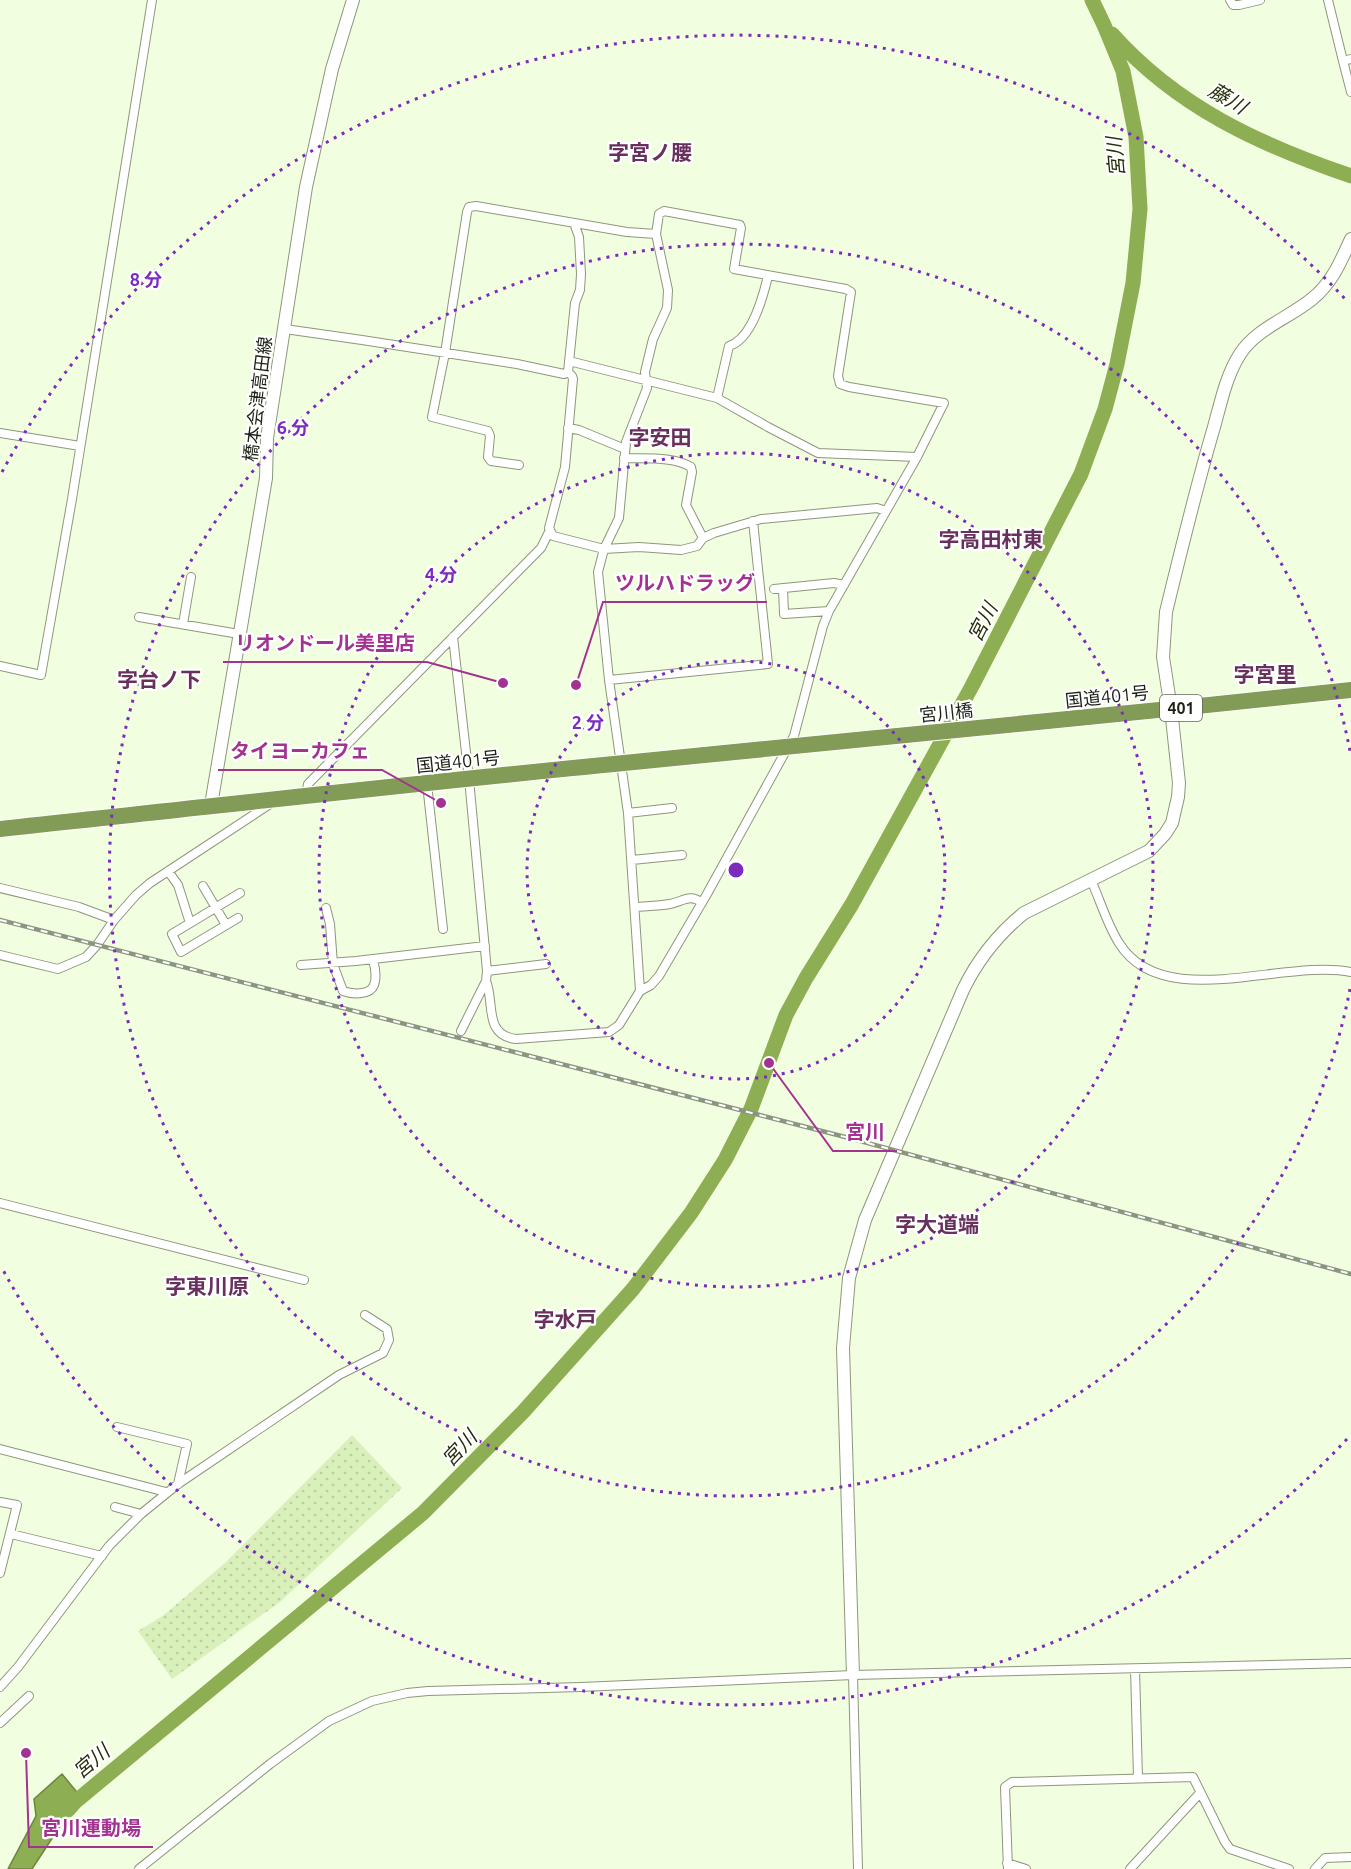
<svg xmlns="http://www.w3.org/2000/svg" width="1351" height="1869" viewBox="0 0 1351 1869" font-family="Ubuntu,'Noto Sans JP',sans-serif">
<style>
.grass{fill:url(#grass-dots)}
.water{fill:#8eae54;stroke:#6c8441;stroke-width:1.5}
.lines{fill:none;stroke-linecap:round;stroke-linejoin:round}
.river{stroke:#8eae54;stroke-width:15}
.street-casing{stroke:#8c977c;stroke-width:10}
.secondary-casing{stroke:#8c977c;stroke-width:14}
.highway-casing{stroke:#fff;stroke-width:18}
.street{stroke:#fff;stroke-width:8}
.secondary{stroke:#fff;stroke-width:12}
.highway{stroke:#829b56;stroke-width:16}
.rail-casing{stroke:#8c9580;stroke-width:4.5}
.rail{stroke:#fff;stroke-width:2;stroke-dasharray:7;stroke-linecap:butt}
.ring{fill:none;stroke:#7b2cbf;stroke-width:3;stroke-dasharray:3 6}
.labels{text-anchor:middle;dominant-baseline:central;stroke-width:4.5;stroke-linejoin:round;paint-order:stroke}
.shield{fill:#fff;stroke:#61645c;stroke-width:1.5}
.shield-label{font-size:16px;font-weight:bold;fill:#1d2116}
.street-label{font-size:18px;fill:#1d2116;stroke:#fff}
.water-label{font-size:20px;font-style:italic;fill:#24300a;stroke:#fff}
.quarter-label{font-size:21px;font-weight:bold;fill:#68305d;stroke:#fff}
.centre{fill:#7b2cbf;stroke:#fff;stroke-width:3}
.ring-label{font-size:18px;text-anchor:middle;font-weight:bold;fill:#7b2cbf;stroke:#fff;stroke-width:4.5;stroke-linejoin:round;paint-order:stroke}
.leader{fill:none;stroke:#a33390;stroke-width:2}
.callout-dot{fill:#a33390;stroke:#fff;stroke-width:2}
.callout-label{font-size:20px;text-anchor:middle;font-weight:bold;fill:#a33390;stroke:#fff;stroke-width:4.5;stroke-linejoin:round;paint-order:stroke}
</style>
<defs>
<pattern id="grass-dots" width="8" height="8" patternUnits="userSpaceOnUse" patternTransform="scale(1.5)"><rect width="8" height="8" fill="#daf0ba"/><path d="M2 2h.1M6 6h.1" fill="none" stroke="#bbce9f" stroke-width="1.8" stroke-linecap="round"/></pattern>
</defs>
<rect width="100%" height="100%" fill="#f2fee0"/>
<path class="grass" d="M 352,1435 L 402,1488 L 280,1602 L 172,1679 L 138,1631 L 164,1615 L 226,1562 Z"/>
<path class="water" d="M 62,1774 L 85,1802 L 73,1809 L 68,1814 L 32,1869 L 8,1869 L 36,1816 L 34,1799 Z"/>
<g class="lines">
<path class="river" d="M 1112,34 C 1177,107 1260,145 1351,176
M 68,1810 L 75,1802 L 423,1513 L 523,1412 L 633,1289 L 691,1213 L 725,1160 L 751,1109 L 786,1015 L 806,978 L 852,904 L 972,686 L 1081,474 L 1105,409 L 1117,364 L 1133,283 L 1140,209 L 1136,137 L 1123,71 L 1104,25 L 1092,0"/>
<defs>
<path id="street" d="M 1230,0 L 1233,5 L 1239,5 L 1260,0
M 1328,0 L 1343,61
M 1351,59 L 1343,61 L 1351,92
M 285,329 L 362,340 L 517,364 L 564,374 L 568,372 L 575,303 L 580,290 L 581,274 L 579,237 L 574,223
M 569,361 L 717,398 L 768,427 L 818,453 L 917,457
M 568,372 L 572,376 L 573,379 L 565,467 L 549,528 L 553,536 L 604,549 L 639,547 L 681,550 L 697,546 L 703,538 L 714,533 L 761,519 L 877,508 L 886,511
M 717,398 L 729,346 C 752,339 763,297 768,276
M 568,428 L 579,430 L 625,449
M 0,433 L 80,446
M 624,458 C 645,459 673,456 691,467 L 692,472 L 686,505 L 703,538
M 783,588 L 784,614 L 829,611
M 774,589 L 834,583 L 844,585
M 139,617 L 239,634
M 183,624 L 191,577
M 453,637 L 469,779 L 487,971 L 486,981 L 461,1031
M 0,666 L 41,675 L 72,499 L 152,0
M 609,680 L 768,664 L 753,521
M 427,784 L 443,929
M 306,796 L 308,784 L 541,548 L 550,530
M 628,813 L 672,808
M 632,860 L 682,855
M 168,871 L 178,885 L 190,923
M 1091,880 C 1100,900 1107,924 1119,943 C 1163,1014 1284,958 1351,972
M 203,886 L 226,925
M 0,888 L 79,907 L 114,920
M 635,907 C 646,906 658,906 670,904 C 682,902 690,893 702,903
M 326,908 L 330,924 L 333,964 L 343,991 C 351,994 370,996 374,985 C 377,977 375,967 373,960
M 238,918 L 181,952 L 172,934 L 240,893
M 0,955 L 58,969 L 86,957 L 97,945 L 114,920 L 136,895 L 150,883 L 273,802
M 301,965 L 356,961 L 485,946
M 487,971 L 546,964
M 486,981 C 495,1002 483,1035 516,1039 L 609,1032 L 619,1025 L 640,991 L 628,813 L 609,680 L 598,572 L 604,549 L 619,518 L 626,442 L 647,388 L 645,372 L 653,339 L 667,308 L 668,290 L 656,234 L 627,232 L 476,206 L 469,207 L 467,212 L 445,353 L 432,417 L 488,431 L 490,436 L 488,457 L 491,461 L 519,465
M 640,991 L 651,985 L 659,976 L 707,894 L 794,736 L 823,626 L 829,611 L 917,457 L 944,403 L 849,387 L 840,384 L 838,376 L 851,292 L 846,289 L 734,269 L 741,228 L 740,225 L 664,211 L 659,214 L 656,234
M 0,1203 L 304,1280
M 117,1427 L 187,1444 L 178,1484
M 0,1449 L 166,1492
M 0,1502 L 17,1505 L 0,1573
M 115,1507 L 141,1514
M 11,1534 L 102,1556
M 1135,1669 L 1138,1778
M 853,1675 L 858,1869
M 0,1687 L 18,1667 L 109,1546 L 141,1514 L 178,1484 L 339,1375 L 383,1353 L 389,1340 L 387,1329 L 365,1315
M 0,1723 L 29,1696
M 1007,1863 L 1026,1869
M 139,1869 L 270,1764 L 329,1721 L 372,1701 L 407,1693 L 428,1691 L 581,1687 L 853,1675 L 1351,1663
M 1008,1869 L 1005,1787 L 1012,1782 L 1193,1777 L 1225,1842 L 1230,1849 L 1289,1869
M 1130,1869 L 1200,1793
M 1315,1869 L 1325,1858 L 1351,1857"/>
<path id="secondary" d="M 211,805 L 266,478 L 267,438 L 306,187 L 332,69 L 353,0
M 853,1675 L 843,1348 L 849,1278 L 865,1220 L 963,990 C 978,959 997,935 1024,913 L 1149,851 L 1165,834 L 1172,823 L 1178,797 L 1179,783 L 1171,709 L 1163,657 L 1166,612 C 1181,550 1196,488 1214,427 C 1221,402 1226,376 1240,354 C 1257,328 1289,318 1312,299 C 1332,283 1341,261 1351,239"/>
<path id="highway" d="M 0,829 C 208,807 416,783 624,763 C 867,739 1109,716 1351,690"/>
</defs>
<use href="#street" class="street-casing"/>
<use href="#secondary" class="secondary-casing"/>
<use href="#highway" class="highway-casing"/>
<use href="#street" class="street"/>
<use href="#secondary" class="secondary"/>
<use href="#highway" class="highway"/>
<defs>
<path id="rail" d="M 0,920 L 849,1138 L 1351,1274"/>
</defs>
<use href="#rail" class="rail-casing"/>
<use href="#rail" class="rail"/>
</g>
<g class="ring">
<circle cx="736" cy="870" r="209"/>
<circle cx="736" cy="870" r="417"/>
<path d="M1350 989A626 626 0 1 1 1350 751"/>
<path d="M1347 1439A835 835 0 0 1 2 1268M2 472A835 835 0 0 1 1347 301"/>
</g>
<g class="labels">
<rect class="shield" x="1160" y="695" width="42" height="26" rx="4.5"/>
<g class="shield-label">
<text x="1181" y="708">401</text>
</g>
<g class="street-label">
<text transform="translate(257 399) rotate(-83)">橋本会津高田線</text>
<text transform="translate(1107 696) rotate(-6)">国道401号</text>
<text transform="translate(946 712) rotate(-6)">宮川橋</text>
<text transform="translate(458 761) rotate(-6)">国道401号</text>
</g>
<g class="water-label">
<text transform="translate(1228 98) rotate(31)">藤川</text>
<text transform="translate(1115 157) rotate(-95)">宮川</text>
<text transform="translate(982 622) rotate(-63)">宮川</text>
<text transform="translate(459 1448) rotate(-47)">宮川</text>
<text transform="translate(91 1761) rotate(-40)">宮川</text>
</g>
<g class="quarter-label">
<text x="650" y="152">字宮ノ腰</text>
<text x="660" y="437">字安田</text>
<text x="991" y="539">字高田村東</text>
<text x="1265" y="674">字宮里</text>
<text x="159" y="679">字台ノ下</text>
<text x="937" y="1224">字大道端</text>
<text x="207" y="1286">字東川原</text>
<text x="565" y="1319">字水戸</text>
</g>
</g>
<circle cx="736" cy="870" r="9" class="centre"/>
<g class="ring-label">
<text x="146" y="286">8 分</text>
<text x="293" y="434">6 分</text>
<text x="441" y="581">4 分</text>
<text x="588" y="729">2 分</text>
</g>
<path class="leader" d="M576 685L603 602H767M503 683L427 662H223M441 803L382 770H218M769 1063L833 1151H897M26 1753L29 1847H153"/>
<g class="callout-dot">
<circle cx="576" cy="685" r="6"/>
<circle cx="503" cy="683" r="6"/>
<circle cx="441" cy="803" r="6"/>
<circle cx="769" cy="1063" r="6"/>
<circle cx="26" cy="1753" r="6"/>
</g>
<g class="callout-label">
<text x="685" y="590">ツルハドラッグ</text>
<text x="325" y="650">リオンドール美里店</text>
<text x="300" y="758">タイヨーカフェ</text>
<text x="865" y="1139">宮川</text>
<text x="91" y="1835">宮川運動場</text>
</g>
</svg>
